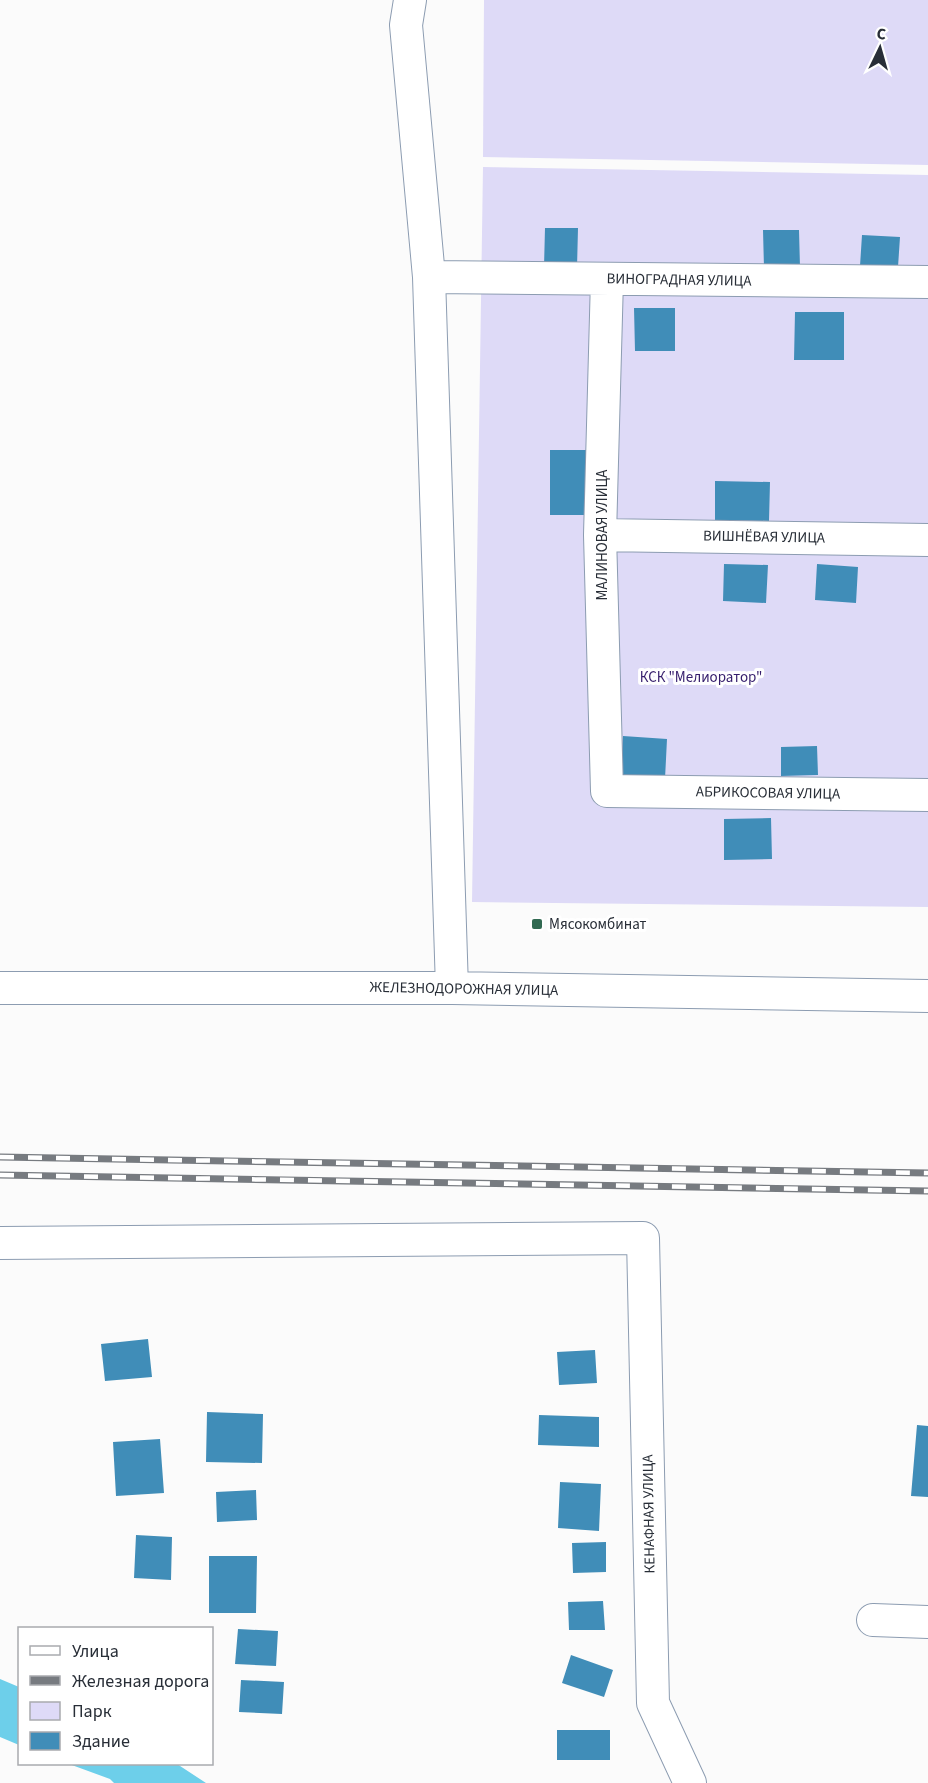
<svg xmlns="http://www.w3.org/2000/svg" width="928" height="1783" viewBox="0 0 928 1783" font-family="'Source Sans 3',sans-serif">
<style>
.green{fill:#dedaf7}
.water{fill:#6dcfea}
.building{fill:#408db8}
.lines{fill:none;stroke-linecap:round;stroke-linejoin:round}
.street-casing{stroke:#8c9cb1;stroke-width:34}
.street{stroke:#fff;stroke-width:32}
.rail-casing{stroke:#777b80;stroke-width:7}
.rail{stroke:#fff;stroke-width:4.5;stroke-dasharray:14;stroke-linecap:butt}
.poi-dot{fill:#326a52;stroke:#fff;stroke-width:2}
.labels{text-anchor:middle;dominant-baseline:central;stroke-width:6;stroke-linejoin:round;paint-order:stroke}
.street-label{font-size:15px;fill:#282e37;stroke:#fff}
.park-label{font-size:15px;fill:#351d6c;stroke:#fff}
.poi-label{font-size:15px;fill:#282e37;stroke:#fff;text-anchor:start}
</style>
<rect width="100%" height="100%" fill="#fbfbfb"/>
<path class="green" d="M 484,0 L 928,0 L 928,165 L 483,157 Z
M 483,167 L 928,175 L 928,907 L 472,902 Z"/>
<path class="water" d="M 0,1679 L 19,1687 L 19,1745 L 0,1737 Z
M 69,1764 L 177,1764 L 206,1783 L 114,1783 L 110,1779 Z"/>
<path class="building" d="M 545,228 L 578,228 L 577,268 L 544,267 Z
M 763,230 L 799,230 L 800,267 L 764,268 Z
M 862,235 L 900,237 L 898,267 L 860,266 Z
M 634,308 L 675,308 L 675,351 L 635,351 Z
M 795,312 L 844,312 L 844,360 L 794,360 Z
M 550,450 L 590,450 L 590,515 L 550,515 Z
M 715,481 L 770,482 L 769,521 L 715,520 Z
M 724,564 L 768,565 L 766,603 L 723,601 Z
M 817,564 L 858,567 L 856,603 L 815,600 Z
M 623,736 L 667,739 L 665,779 L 621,777 Z
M 817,746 L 818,775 L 781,776 L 781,747 Z
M 771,818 L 772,859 L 724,860 L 724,819 Z
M 148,1339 L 152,1377 L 105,1381 L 101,1344 Z
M 595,1350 L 597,1383 L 559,1385 L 557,1352 Z
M 207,1412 L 263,1414 L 262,1463 L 206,1462 Z
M 539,1415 L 599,1417 L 599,1447 L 538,1445 Z
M 917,1425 L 928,1426 L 928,1497 L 911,1496 Z
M 160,1439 L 164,1493 L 116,1496 L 113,1442 Z
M 560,1482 L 601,1484 L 599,1531 L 558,1528 Z
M 256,1490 L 257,1520 L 217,1522 L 216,1492 Z
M 136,1535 L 172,1537 L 171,1580 L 134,1578 Z
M 606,1542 L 606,1572 L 573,1573 L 572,1543 Z
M 209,1556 L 257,1556 L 256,1613 L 209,1613 Z
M 603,1601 L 605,1630 L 569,1630 L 568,1602 Z
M 238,1629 L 278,1631 L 276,1666 L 235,1664 Z
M 571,1655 L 613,1670 L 604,1697 L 562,1683 Z
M 241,1680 L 284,1682 L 282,1714 L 239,1712 Z
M 557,1730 L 610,1730 L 610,1760 L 557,1760 Z"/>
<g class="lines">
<defs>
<path id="street" d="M 410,0 L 406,25 L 429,277 L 452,988
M 429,277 L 928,282
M 607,279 L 600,535 L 607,791 L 928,795
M 600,535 L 928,540
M 0,988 L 452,988 L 928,996
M 0,1243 L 643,1238 L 653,1703 L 690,1783
M 873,1620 L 928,1622"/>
</defs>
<use href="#street" class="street-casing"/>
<use href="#street" class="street"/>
<defs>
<path id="rail" d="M 0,1157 L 928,1173
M 0,1175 L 928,1191"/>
</defs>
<use href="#rail" class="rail-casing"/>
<use href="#rail" class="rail"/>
</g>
<rect class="poi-dot" x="531" y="918" width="12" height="12" rx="3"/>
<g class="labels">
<g class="street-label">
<text transform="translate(679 280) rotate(1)">ВИНОГРАДНАЯ УЛИЦА</text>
<text transform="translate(602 535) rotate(-90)">МАЛИНОВАЯ УЛИЦА</text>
<text transform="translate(764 537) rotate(1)">ВИШНЁВАЯ УЛИЦА</text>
<text transform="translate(768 793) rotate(1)">АБРИКОСОВАЯ УЛИЦА</text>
<text transform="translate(464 989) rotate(1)">ЖЕЛЕЗНОДОРОЖНАЯ УЛИЦА</text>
<text transform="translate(649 1514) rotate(-91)">КЕНАФНАЯ УЛИЦА</text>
</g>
<g class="park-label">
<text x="701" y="677">КСК "Мелиоратор"</text>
</g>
<g class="poi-label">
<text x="549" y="924">Мясокомбинат</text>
</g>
</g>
<rect x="18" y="1627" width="195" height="138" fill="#ffffff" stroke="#a9abaf" stroke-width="1.5"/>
<rect x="30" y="1646" width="30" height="9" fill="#ffffff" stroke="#a9abaf" stroke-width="1.5"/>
<text x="72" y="1657" font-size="18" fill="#282e37">Улица</text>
<rect x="30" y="1676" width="30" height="9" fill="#777b80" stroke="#a9abaf" stroke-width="1.5"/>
<text x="72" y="1687" font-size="18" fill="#282e37">Железная дорога</text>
<rect x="30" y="1702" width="30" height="18" fill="#dedaf7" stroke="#a9abaf" stroke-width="1.5"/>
<text x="72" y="1717" font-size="18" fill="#282e37">Парк</text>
<rect x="30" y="1732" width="30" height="18" fill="#408db8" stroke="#a9abaf" stroke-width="1.5"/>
<text x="72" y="1747" font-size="18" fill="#282e37">Здание</text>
<g transform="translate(880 48) rotate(5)" stroke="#ffffff" stroke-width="4.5" paint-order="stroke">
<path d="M0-4.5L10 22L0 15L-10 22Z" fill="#282e37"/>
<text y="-9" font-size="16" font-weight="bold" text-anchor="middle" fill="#282e37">С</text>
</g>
</svg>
